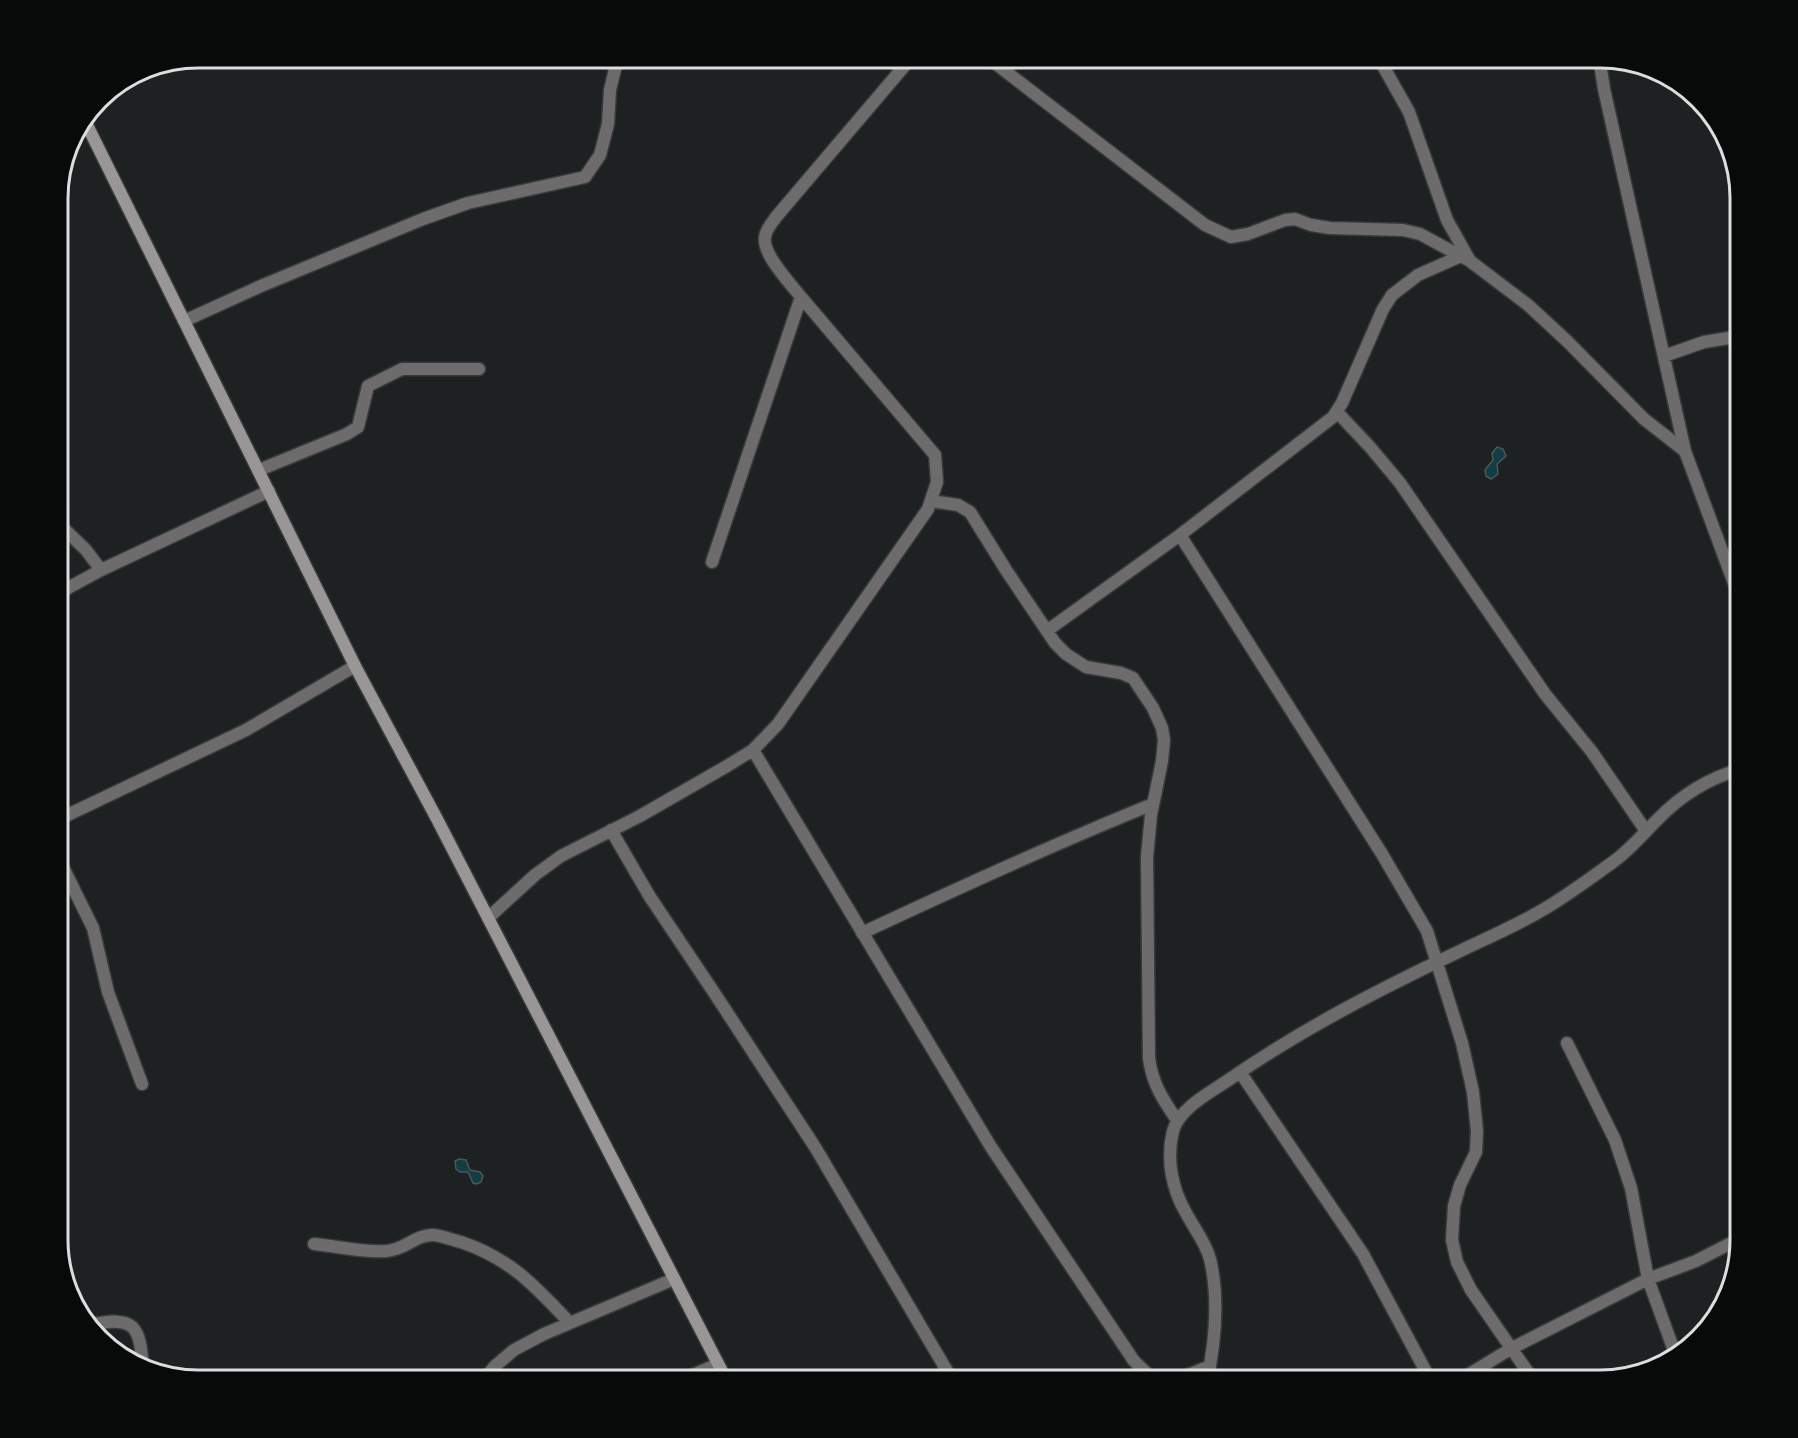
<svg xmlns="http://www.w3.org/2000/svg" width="1798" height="1438" viewBox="0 0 1798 1438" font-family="'Public Sans',sans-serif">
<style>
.building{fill:#113d44;stroke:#505556;stroke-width:1.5}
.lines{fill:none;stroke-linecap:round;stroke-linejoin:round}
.street-casing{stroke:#383b3c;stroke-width:15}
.secondary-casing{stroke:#383b3c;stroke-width:15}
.street{stroke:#6d6b6b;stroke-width:12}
.secondary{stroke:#9a9695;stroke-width:12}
.rim{fill:none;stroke:#dbdedf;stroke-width:3}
</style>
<rect width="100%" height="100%" fill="#1d2122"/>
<path class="building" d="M 1497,447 L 1503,449 L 1506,456 L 1497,464 L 1498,474 L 1491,479 L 1486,476 L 1485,470 L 1493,460 L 1492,453 Z
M 459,1159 L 466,1160 L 470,1170 L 480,1172 L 483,1176 L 481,1182 L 477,1184 L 473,1183 L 468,1172 L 460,1172 L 456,1169 L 455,1161 Z"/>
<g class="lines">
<defs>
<path id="street" d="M 987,57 L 1205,225 L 1231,237 L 1248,234 L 1285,220 L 1295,219 L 1311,225 L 1330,228 L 1403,230 L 1420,234 L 1470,261
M 1378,57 L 1409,112 L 1447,220 L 1470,261 L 1528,305 L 1567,341 L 1644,419 L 1685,451
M 1599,57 L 1604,89 L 1685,451 L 1741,602
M 184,321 L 261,286 L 423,219 L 468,203 L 585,177 L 600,155 L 608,124 L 610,90 L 618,57
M 1664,356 L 1704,342 L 1741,336
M 1337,412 L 1370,447 L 1400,483 L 1545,694 L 1592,752 L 1646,831
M 259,470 L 347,434 L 358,427 L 368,386 L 402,369 L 479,369
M 931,501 L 958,505 L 970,512 L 1006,570 L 1055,643 L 1066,654 L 1086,667 L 1121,673 L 1133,678 L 1153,708 L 1162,728 L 1164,740 L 1162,761 L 1151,815 L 1147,857 L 1149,1058 C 1152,1083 1163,1100 1177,1120
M 57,522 L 86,550 L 101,570
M 1180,535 L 1382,854 L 1427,931 L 1462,1043 L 1473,1092 L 1477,1131 L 1476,1152 L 1460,1185 L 1454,1206 L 1452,1240 L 1457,1262 L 1471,1290 L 1534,1381
M 712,562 L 801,297
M 57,594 L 101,570 L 269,491
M 1048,630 L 1180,535 L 1333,417 L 1342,403 L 1383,309 L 1392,295 L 1418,275 L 1461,256
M 753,750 L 991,1147 L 1134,1361 L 1155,1381
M 57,820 L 246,730 L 355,666
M 611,830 L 650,897 L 715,994 L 815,1147 L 953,1381
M 57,855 L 93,928 L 108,992 L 142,1084
M 488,918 L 535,875 L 561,856 L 640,816 L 727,766 L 753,750 L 778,724 L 928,509 L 937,482 L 935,455 L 801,297 C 790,283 762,254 765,237 C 766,229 772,223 776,217 L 912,57
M 862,933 C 958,888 1054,844 1153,804
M 1567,1043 L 1615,1140 L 1631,1188 L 1648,1279 L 1676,1356
M 1240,1072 L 1363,1254 L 1431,1381
M 314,1244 C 337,1246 363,1253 387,1251 C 405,1250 416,1234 434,1235 C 443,1236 452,1240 461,1242 C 511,1259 535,1286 570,1323
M 89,1325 C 136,1315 140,1326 143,1370
M 483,1381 L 495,1366 L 514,1350 L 544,1334 L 674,1279
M 679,1381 L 718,1364
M 1173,1381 L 1210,1366
M 1207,1381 C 1215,1343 1219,1297 1210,1259 C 1206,1243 1194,1228 1186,1213 C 1172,1189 1166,1159 1173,1131 C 1179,1109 1209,1093 1227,1081 C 1300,1030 1378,990 1458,952 C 1485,939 1513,927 1539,912 C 1564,898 1589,879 1613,862 C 1630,850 1643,834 1657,820 C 1680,796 1709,778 1741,769
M 1458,1381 L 1512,1348 L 1648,1279 L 1696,1261 L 1741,1238"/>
<path id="secondary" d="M 84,119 L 355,666 L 437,819 L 727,1381"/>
</defs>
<use href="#street" class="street-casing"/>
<use href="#secondary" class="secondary-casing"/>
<use href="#street" class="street"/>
<use href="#secondary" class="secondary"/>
</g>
<path d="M0 0H1798V1438H0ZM198 68H1600A130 130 0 0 1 1730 198V1240A130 130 0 0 1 1600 1370H198A130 130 0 0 1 68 1240V198A130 130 0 0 1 198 68Z" fill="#080a0a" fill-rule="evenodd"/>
<path class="rim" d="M198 68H1600A130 130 0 0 1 1730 198V1240A130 130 0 0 1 1600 1370H198A130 130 0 0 1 68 1240V198A130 130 0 0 1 198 68Z"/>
</svg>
